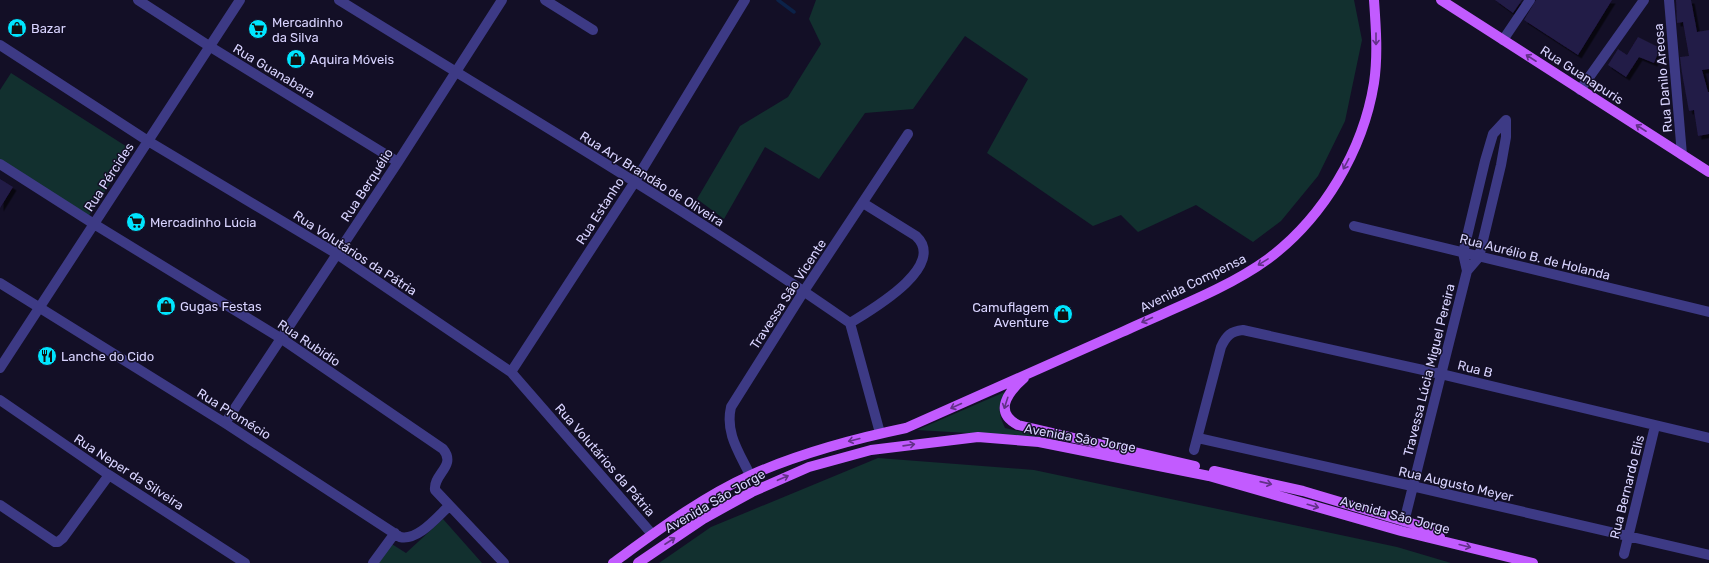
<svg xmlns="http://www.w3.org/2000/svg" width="1709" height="563" viewBox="0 0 1709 563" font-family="Rubik,sans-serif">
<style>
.green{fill:#12302f}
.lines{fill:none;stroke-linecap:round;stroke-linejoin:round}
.stream{stroke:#0c2248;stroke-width:3.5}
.building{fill:#241b47;filter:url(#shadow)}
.minor{stroke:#3d3a85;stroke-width:10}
.major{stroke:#c25bff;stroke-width:10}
.oneway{stroke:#623188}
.labels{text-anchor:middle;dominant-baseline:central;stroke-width:3;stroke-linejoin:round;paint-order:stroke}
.poi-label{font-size:13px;fill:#d9d4ff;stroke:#130f26;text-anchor:start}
.street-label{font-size:13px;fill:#d9d4ff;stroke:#130f26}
</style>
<defs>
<filter id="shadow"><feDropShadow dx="3.5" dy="3.5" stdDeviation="0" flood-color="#0009"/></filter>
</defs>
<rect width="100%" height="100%" fill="#130f26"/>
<path class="green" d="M 816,0 L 1354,0 L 1362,40 L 1345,121 L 1318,176 L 1281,221 L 1253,242 L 1196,205 L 1138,232 L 1121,215 L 1093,226 L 987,153 L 1028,79 L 965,36 L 913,109 L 865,113 L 819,179 L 765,147 L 724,219 L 697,199 L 740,126 L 788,97 L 821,44 L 809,19 Z
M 11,73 L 132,150 L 88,217 L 0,161 L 0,90 Z
M 1007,391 C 997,406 998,412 1005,428 L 1049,438 L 917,430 Z
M 878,458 L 1034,470 L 1397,547 L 1451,563 L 659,563 L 711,527 Z
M 443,519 L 482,563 L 372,563 L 387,541 L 406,553 Z"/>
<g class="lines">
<path class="stream" d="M 778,0 L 794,12"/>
</g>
<path class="building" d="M 1495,0 L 1522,0 L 1513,13 Z
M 1536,0 L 1612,0 L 1578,55 L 1524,20 Z
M 1676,0 L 1691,0 L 1697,32 L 1709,30 L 1709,69 L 1702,70 L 1708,92 L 1709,92 L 1709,134 L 1698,136 L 1694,110 L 1689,111 L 1682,73 L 1680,57 L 1689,56 L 1683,22 L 1677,23 Z
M 1638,37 L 1660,48 L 1654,63 L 1639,57 L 1626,77 L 1608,65 L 1618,49 L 1627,55 Z
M 0,179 L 13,187 L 0,208 Z"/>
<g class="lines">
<path class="minor" d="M 138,0 L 209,46 L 398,162
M 339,0 C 510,106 685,208 850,323 L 880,433
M 545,0 L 593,30
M 1669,0 L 1682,155
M 1503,40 L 1530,0
M 0,45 L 148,141 L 337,254 L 511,372 L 652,534
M 1580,90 L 1644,0
M 0,164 L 94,224 L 282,339 L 443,449 C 457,466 433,474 435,490 L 504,563
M 1354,226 L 1709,312
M 1467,271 L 1479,257 L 1501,165 L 1506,137 L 1506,120
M 0,283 L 225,423 L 400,537 C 418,541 437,517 449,506
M 850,323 C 871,310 948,266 916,236 L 863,203
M 0,368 L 240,0
M 511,372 L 634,183 L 745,0
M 0,400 L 109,475 L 245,563
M 225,423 L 398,162 L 502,0
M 1198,438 L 1412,486 L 1709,555
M 1194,450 L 1221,347 C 1226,336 1231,331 1243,330 L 1441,374 L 1709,438
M 750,475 C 739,452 725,433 731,407 L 804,291 L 908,134
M 0,505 L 55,542 L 58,542 L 63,538 L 109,475
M 1404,522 L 1467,271 L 1463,253 L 1485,161 L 1493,134 L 1506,120
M 1624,554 L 1655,426
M 373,563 L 395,533"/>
<path class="major" d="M 1441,0 L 1709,172
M 1024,378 C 1008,392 993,412 1018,425 L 1195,466
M 1214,471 L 1303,491 L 1424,527 L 1440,537
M 613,563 C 657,531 702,497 751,475 C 801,453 853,439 906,428 C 978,396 1050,364 1122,332 C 1169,310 1227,289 1268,259 C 1323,218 1363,151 1374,83 C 1378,56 1376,28 1374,0
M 638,563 L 703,519 L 752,492 L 809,467 L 871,450 L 978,437 L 1039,442 L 1209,476 L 1401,531 L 1533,563"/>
</g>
<defs><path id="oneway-shaft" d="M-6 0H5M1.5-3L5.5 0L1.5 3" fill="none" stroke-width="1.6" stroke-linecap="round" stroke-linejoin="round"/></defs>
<g class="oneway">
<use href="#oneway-shaft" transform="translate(1376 39) rotate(90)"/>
<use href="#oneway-shaft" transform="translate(1531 58) rotate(-147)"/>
<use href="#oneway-shaft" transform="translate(1641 128) rotate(-147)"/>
<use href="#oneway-shaft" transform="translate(1346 164) rotate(118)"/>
<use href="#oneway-shaft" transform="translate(1263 262) rotate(148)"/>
<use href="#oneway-shaft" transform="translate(1147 320) rotate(156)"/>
<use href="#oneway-shaft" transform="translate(1006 403) rotate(108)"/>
<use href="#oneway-shaft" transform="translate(956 406) rotate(156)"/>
<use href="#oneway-shaft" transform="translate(854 440) rotate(166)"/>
<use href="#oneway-shaft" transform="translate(909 445) rotate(-8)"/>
<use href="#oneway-shaft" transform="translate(783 478) rotate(-23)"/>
<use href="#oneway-shaft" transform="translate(1266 483) rotate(13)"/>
<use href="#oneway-shaft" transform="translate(1313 506) rotate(16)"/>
<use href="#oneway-shaft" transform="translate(670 541) rotate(-33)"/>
<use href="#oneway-shaft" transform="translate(1465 546) rotate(14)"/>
</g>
<defs>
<symbol id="shop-disc" viewBox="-11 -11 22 22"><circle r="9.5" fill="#00e5ff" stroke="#130f26"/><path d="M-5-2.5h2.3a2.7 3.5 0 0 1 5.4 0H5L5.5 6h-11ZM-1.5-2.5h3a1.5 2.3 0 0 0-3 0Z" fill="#111"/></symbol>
<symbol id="supermarket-disc" viewBox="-11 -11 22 22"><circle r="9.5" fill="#00e5ff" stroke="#130f26"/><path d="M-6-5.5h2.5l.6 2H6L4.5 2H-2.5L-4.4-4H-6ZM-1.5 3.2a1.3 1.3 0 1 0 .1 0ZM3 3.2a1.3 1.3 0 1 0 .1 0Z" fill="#111"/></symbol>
<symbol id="restaurant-disc" viewBox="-11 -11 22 22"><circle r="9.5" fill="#00e5ff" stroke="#130f26"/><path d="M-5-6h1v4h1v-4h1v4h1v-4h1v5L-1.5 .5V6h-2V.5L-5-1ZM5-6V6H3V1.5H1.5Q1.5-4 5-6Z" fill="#111"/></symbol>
</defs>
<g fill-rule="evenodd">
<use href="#shop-disc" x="6" y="17" width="22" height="22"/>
<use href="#supermarket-disc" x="247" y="18" width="22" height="22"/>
<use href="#shop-disc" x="285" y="48" width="22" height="22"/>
<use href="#supermarket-disc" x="125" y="211" width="22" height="22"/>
<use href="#shop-disc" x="155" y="295" width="22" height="22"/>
<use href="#shop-disc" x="1052" y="303" width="22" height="22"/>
<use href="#restaurant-disc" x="36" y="345" width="22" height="22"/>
</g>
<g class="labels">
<g class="poi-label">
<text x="272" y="22">Mercadinho<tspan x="272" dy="15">da Silva</tspan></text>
<text x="31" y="28">Bazar</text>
<text x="310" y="59">Aquira Móveis</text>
<text x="150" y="222">Mercadinho Lúcia</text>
<text x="180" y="306">Gugas Festas</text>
<text x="1049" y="307" text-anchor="end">Camuflagem<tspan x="1049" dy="15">Aventure</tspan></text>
<text x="61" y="356">Lanche do Cido</text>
</g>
<g class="street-label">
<text transform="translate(274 71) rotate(31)">Rua Guanabara</text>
<text transform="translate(1582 75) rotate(33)">Rua Guanapuris</text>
<text transform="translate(1663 78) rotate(-95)">Rua Danilo Areosa</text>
<text transform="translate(109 177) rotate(-57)">Rua Pércides</text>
<text transform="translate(652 179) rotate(32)">Rua Ary Brandão de Oliveira</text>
<text transform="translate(367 185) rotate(-57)">Rua Berquélio</text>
<text transform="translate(600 211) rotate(-57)">Rua Estanho</text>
<text transform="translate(355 253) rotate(33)">Rua Volutários da Pátria</text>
<text transform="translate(1535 257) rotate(14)">Rua Aurélio B. de Holanda</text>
<text transform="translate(1193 283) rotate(-26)">Avenida Compensa</text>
<text transform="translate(788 294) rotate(-57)">Travessa São Vicente</text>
<text transform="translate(309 343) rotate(34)">Rua Rubidio</text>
<text transform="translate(1475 369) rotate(14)">Rua B</text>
<text transform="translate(1429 370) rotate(-76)">Travessa Lúcia Miguel Pereira</text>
<text transform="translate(234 414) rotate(32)">Rua Promécio</text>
<text transform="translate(1080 438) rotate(10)">Avenida São Jorge</text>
<text transform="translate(605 460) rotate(49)">Rua Volutários da Pátria</text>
<text transform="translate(129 472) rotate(33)">Rua Neper da Silveira</text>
<text transform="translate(1456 484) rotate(13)">Rua Augusto Meyer</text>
<text transform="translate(1627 487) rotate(-76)">Rua Bernardo Elis</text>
<text transform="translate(715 501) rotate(-30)">Avenida São Jorge</text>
<text transform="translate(1395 515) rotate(15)">Avenida São Jorge</text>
</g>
</g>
</svg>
